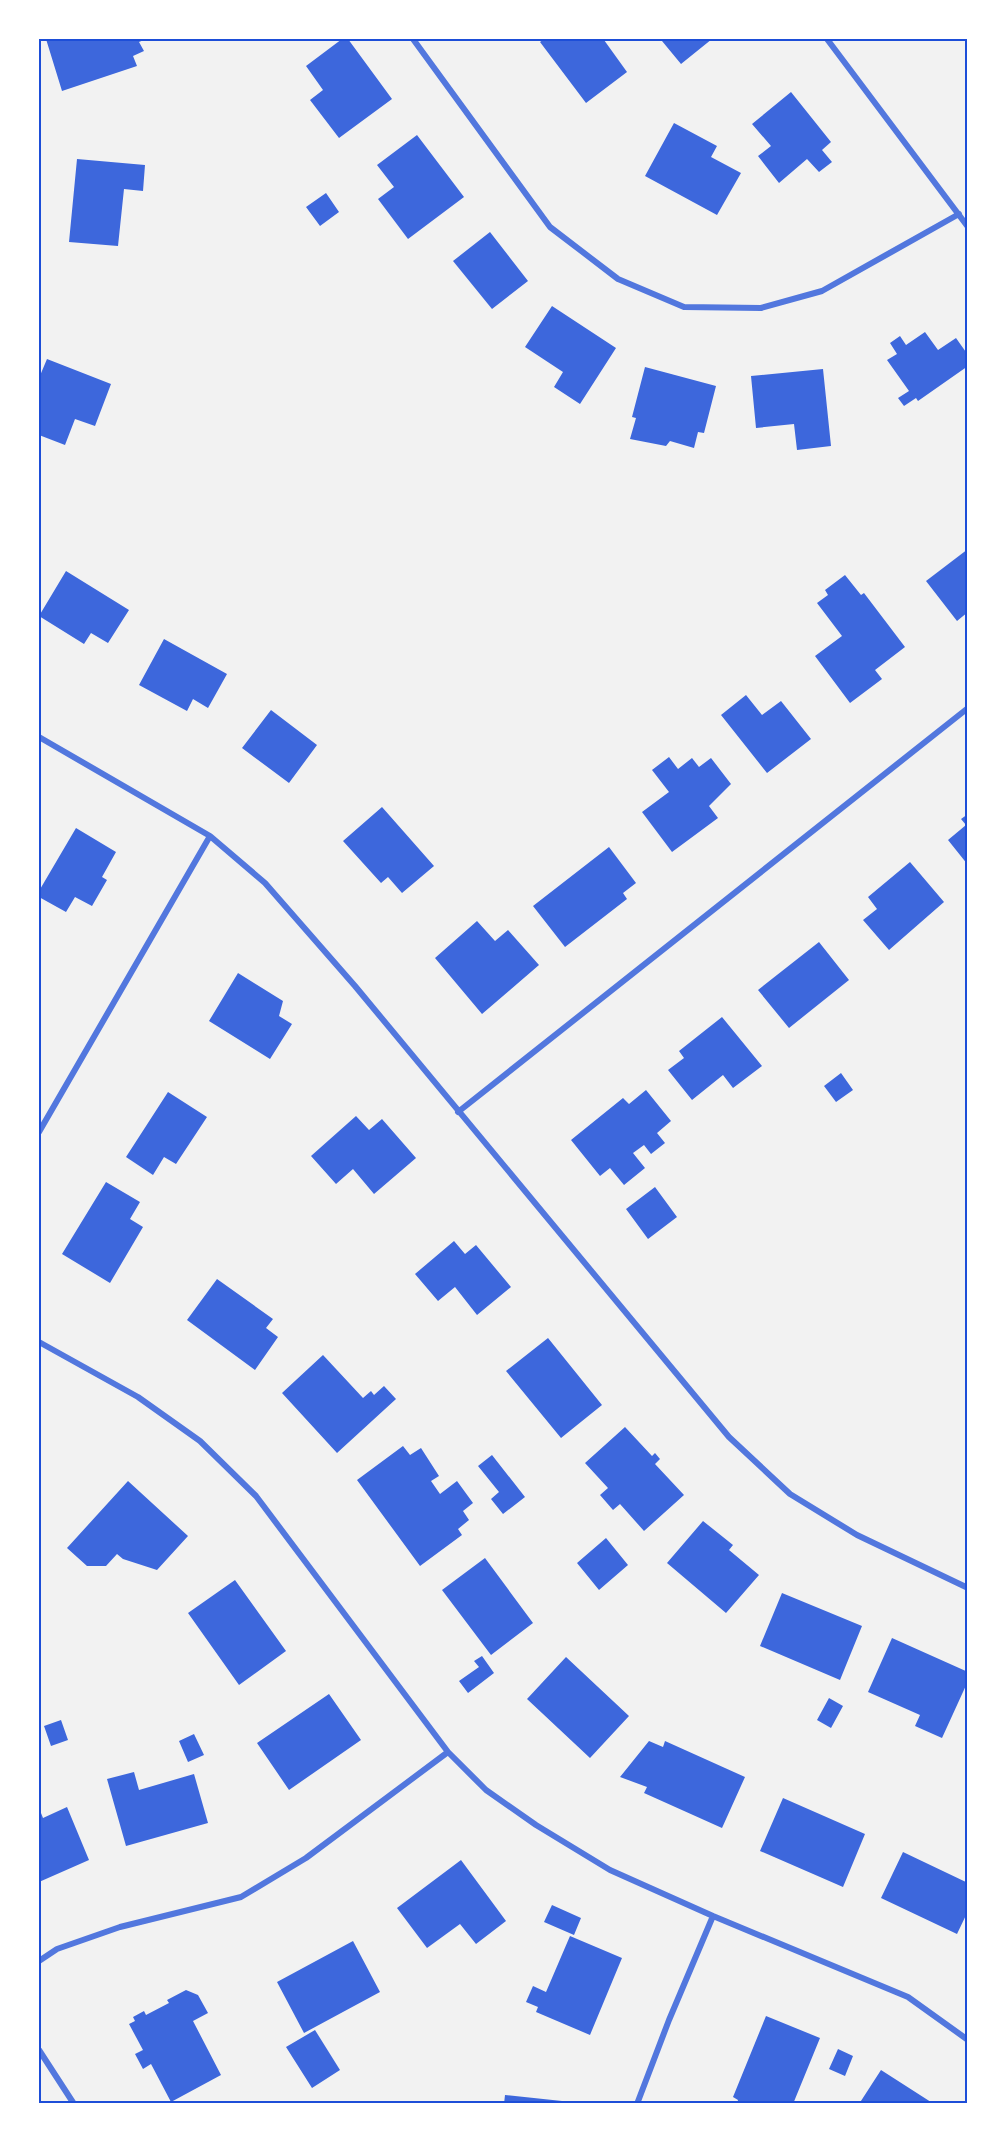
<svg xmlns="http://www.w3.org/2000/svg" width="1007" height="2143" viewBox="0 0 1007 2143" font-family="'Exo 2',sans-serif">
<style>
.building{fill:#3d67dc}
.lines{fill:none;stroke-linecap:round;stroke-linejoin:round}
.minor{stroke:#5277de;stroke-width:6}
.neatline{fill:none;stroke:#1d4ed8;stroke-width:2}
</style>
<rect width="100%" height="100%" fill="#f2f2f2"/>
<path class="building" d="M 46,39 L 146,39 L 139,42 L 144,51 L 133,56 L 137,66 L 62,91 Z
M 342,39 L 348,39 L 392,99 L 339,138 L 310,100 L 323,90 L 306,66 Z
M 544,39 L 605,39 L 604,40 L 627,72 L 586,103 L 540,42 Z
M 665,39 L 712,39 L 681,64 L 662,41 Z
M 791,92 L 831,142 L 822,150 L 832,162 L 819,172 L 807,159 L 779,183 L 758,156 L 771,146 L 752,124 Z
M 674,123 L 717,146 L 711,157 L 741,173 L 717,215 L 645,176 Z
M 417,135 L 464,197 L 408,239 L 378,199 L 394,187 L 377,165 Z
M 77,159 L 145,165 L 143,191 L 124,189 L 118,246 L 69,242 Z
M 326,193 L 339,212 L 320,226 L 306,207 Z
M 490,232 L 528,281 L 492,309 L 453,261 Z
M 552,306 L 616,348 L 580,404 L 554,387 L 563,372 L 525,347 Z
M 925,332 L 938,350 L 956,338 L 968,355 L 968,366 L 918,401 L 916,398 L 904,406 L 898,398 L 909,391 L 887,360 L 897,354 L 890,343 L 900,336 L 906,345 Z
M 47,359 L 111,384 L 95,426 L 75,419 L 65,445 L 39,435 L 39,378 Z
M 645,367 L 716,386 L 704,433 L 698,432 L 694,448 L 670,441 L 666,446 L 630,439 L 636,418 L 632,417 Z
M 823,369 L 831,446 L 797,450 L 794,424 L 756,428 L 751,376 Z
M 968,549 L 968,612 L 957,621 L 926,581 Z
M 66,571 L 129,610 L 108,643 L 91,633 L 84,644 L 39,616 Z
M 845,575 L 861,595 L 864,593 L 905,647 L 875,670 L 882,679 L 850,703 L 815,656 L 842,636 L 817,603 L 828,595 L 825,590 Z
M 164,639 L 227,674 L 208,708 L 193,699 L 187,711 L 139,685 Z
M 746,695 L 762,715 L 781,701 L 811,739 L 767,773 L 721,715 Z
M 271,710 L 317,745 L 289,783 L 242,748 Z
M 669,757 L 678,769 L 692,758 L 699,767 L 711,758 L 731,784 L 709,806 L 718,818 L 672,852 L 642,812 L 669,792 L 652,770 Z
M 382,807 L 434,866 L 402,893 L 388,877 L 381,883 L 343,841 Z
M 968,814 L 968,865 L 948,840 L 966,825 L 961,819 Z
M 76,828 L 116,852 L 102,877 L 107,880 L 92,906 L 75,897 L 66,912 L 39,897 L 39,891 Z
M 609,847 L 636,883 L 623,893 L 627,899 L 565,947 L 533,906 Z
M 910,862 L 944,902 L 889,950 L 863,920 L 877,909 L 868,897 Z
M 477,921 L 495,941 L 508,930 L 539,965 L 482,1014 L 435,958 Z
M 819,942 L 849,980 L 789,1028 L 758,990 Z
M 238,973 L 283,1001 L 279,1016 L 292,1024 L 270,1059 L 209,1021 Z
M 722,1017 L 762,1066 L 733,1088 L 723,1075 L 692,1100 L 668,1070 L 684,1058 L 679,1051 Z
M 841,1073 L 853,1090 L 836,1102 L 824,1086 Z
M 646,1090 L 671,1121 L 657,1133 L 665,1143 L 651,1154 L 644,1145 L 633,1153 L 645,1168 L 624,1185 L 610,1168 L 600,1176 L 571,1140 L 623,1098 L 629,1104 Z
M 168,1092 L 207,1117 L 176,1164 L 164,1157 L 153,1175 L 126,1157 Z
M 356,1116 L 369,1130 L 382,1119 L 416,1158 L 374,1194 L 353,1169 L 336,1184 L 311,1156 Z
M 106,1182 L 140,1202 L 130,1219 L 143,1227 L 110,1283 L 62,1254 Z
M 655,1187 L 677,1217 L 648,1239 L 626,1209 Z
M 454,1241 L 465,1254 L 476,1245 L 511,1287 L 477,1315 L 455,1287 L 438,1301 L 415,1274 Z
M 217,1279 L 273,1319 L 266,1328 L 278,1337 L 255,1370 L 187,1320 Z
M 548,1338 L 602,1405 L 561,1438 L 506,1371 Z
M 323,1355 L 363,1398 L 371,1391 L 374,1395 L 384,1386 L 396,1399 L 337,1453 L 282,1393 Z
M 625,1427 L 652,1456 L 655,1453 L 660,1459 L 655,1464 L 684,1495 L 644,1531 L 620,1504 L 613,1510 L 600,1495 L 608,1488 L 585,1463 Z
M 403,1446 L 410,1455 L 421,1448 L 439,1476 L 431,1481 L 440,1494 L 457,1481 L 473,1503 L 463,1511 L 469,1520 L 458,1529 L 462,1535 L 420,1566 L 357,1480 Z
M 492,1455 L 525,1497 L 503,1514 L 491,1499 L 499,1492 L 478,1466 Z
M 128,1481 L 188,1536 L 157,1570 L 123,1559 L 117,1554 L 106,1566 L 87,1566 L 67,1548 Z
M 703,1521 L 733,1545 L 729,1550 L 759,1575 L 726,1613 L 667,1563 Z
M 606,1538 L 628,1565 L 599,1590 L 577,1563 Z
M 485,1558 L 533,1623 L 491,1655 L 442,1590 Z
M 235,1580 L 286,1651 L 239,1685 L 188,1613 Z
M 782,1593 L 862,1626 L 840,1680 L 760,1646 Z
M 892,1638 L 968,1672 L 968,1681 L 942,1738 L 915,1726 L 920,1715 L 868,1692 Z
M 482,1656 L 494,1673 L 468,1693 L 459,1681 L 479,1667 L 474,1661 Z
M 566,1657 L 629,1716 L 590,1758 L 527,1699 Z
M 329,1694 L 361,1740 L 289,1790 L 257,1743 Z
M 829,1698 L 843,1706 L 831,1728 L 817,1720 Z
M 61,1720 L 68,1740 L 51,1746 L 44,1726 Z
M 194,1734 L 204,1755 L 188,1762 L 179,1741 Z
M 649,1741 L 663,1747 L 665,1741 L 745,1777 L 722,1828 L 644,1793 L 647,1787 L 620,1777 Z
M 134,1772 L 139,1790 L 194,1774 L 208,1823 L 126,1846 L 107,1779 Z
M 783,1798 L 865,1834 L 843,1887 L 760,1851 Z
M 67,1807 L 89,1860 L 39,1882 L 39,1808 L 43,1818 Z
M 903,1852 L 968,1883 L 968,1911 L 957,1934 L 881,1898 Z
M 461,1860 L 506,1921 L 476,1944 L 460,1924 L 427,1948 L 397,1908 Z
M 552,1905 L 581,1918 L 574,1935 L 544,1922 Z
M 570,1936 L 622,1958 L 590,2035 L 536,2012 L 538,2007 L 526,2002 L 533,1986 L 546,1992 Z
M 353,1941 L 380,1992 L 304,2033 L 277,1982 Z
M 186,1990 L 198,1995 L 208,2013 L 193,2021 L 221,2075 L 171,2102 L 151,2064 L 143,2069 L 135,2054 L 143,2050 L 129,2024 L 135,2021 L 133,2017 L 144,2011 L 146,2015 L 169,2003 L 167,2000 Z
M 766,2016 L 820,2038 L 793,2104 L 737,2104 L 738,2100 L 733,2097 Z
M 315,2030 L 340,2070 L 312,2088 L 286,2047 Z
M 838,2049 L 853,2056 L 845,2076 L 829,2069 Z
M 881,2070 L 934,2104 L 859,2104 Z
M 505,2095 L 562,2101 L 562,2104 L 504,2104 Z"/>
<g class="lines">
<path class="minor" d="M 413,39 L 550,227 L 618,279 L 684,307 L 761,308 L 822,291 L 959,214
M 827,39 L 968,227
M 39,737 L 210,836 L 265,883 L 355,986 L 729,1437 L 790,1494 L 857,1535 L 968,1588
M 458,1112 L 968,708
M 39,1132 L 210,836
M 39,1342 L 138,1397 L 200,1441 L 256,1496 L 448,1752 L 486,1790 L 536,1825 L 610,1870 L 713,1916 L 908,1997 L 968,2040
M 39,1961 L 57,1949 L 120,1927 L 241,1897 L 306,1858 L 448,1752
M 39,2050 L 74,2104
M 637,2104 L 669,2020 L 713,1916"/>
</g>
<rect width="1007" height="2143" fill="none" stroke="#ffffff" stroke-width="81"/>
<rect x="40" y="40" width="926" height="2062" class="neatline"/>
</svg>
